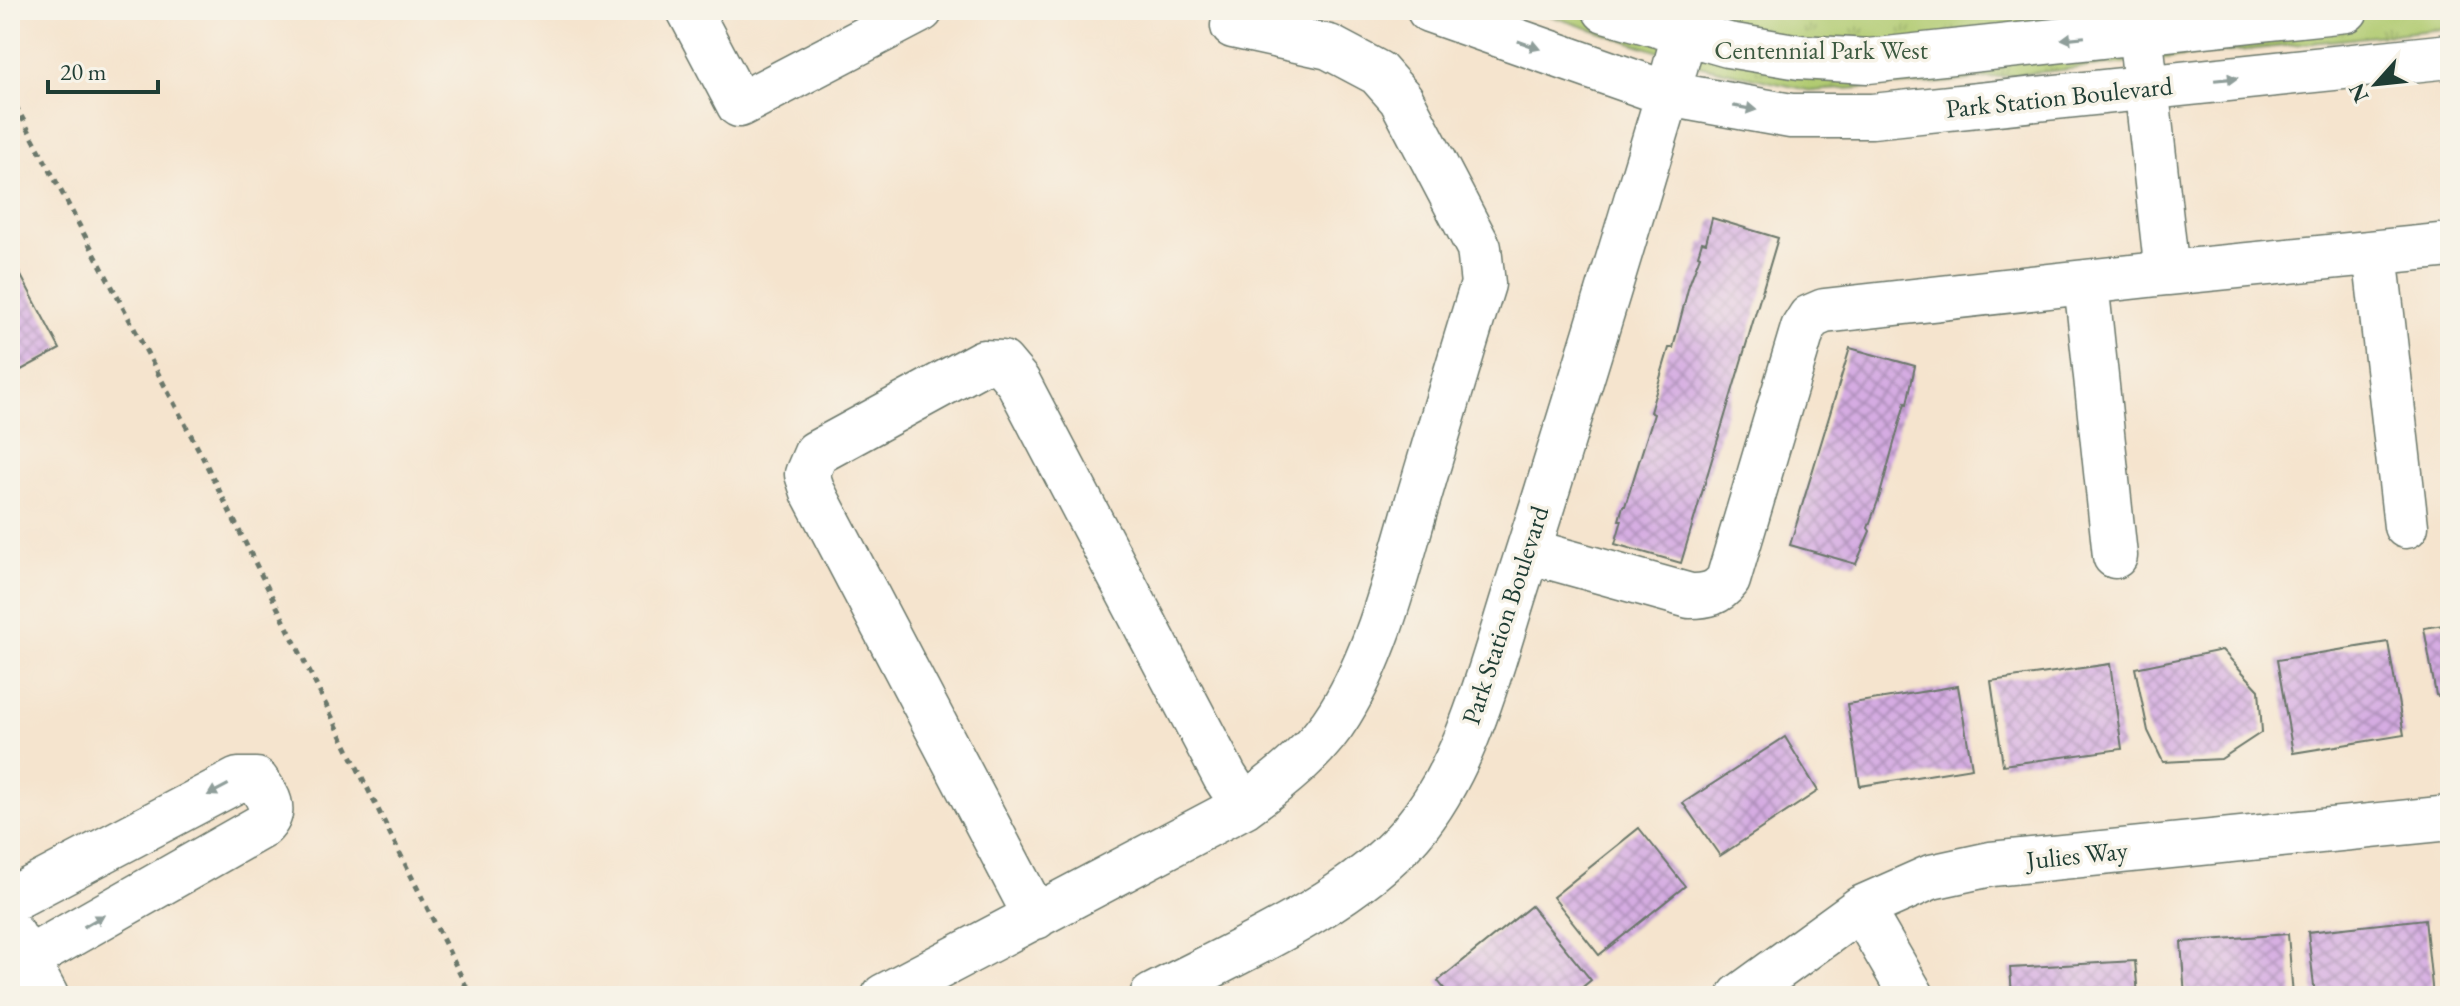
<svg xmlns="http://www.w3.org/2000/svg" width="2460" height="1006" viewBox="0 0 2460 1006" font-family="'EB Garamond',serif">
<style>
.park{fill:url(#park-tufts);stroke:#688452;stroke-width:2}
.building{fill:url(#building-cross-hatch)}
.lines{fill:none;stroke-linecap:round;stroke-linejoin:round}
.minor-casing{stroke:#6a776a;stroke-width:47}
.path{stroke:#6a776a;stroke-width:5;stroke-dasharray:6 6;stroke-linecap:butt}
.minor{stroke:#fff;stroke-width:44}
.oneway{fill:#8f9e9a}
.labels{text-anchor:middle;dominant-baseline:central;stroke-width:7;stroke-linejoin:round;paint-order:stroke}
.park-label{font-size:26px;fill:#3c5940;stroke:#f7f3e8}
.street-label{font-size:26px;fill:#1f3d34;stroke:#f7f3e8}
</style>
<defs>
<pattern id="park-tufts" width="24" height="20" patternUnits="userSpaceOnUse" patternTransform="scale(2)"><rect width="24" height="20" fill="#b0ca70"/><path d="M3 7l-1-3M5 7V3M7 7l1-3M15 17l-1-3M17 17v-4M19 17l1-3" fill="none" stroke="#8fa55d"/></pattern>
<pattern id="building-cross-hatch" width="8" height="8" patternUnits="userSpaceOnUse" patternTransform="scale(2)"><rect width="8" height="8" fill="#d5ace2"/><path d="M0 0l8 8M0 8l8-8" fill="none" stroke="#ac8db8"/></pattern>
</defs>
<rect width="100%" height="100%" fill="#f7f3e8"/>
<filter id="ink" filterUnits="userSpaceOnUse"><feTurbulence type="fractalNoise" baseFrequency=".0125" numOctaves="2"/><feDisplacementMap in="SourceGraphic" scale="16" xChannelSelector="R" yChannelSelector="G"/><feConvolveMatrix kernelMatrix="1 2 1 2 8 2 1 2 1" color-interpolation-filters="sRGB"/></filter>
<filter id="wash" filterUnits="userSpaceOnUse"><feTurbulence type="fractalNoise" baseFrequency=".006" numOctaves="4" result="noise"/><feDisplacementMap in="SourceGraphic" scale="32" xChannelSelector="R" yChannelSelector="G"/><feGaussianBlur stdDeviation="1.8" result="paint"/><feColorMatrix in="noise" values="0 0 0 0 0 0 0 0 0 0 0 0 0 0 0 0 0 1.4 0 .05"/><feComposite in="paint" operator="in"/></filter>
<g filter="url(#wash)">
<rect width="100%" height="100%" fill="#f5e4ce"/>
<path class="park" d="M 1533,10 L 2450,10 L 2450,28 L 1941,83 L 1811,91 L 1698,65 Z"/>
<g id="blocks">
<path class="building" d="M 1712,218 L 1778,238 L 1681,563 L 1615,544 L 1622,520 L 1619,520 L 1623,506 L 1625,506 L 1654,414 L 1650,412 L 1669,348 L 1673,348 L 1689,285 L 1700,256 L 1698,255 L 1702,242 L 1706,243 Z
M 10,255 L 60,349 L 10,376 Z
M 1850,348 L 1915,366 L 1907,404 L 1905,403 L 1879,498 L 1868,528 L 1870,531 L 1856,564 L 1790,545 Z
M 2450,624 L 2450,701 L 2436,695 L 2424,628 Z
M 2388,642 L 2404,735 L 2293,753 L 2277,660 Z
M 2222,650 L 2259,690 L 2262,732 L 2221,759 L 2163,762 L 2148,731 L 2135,668 Z
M 2110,664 L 2122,749 L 2003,765 L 1991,681 Z
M 1958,686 L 1972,768 L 1860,786 L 1847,704 Z
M 1785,737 L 1818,791 L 1720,856 L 1683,803 Z
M 1639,828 L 1685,886 L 1599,955 L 1553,897 Z
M 1531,906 L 1591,980 L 1572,996 L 1450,996 L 1438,981 Z
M 2425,919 L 2433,996 L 2315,996 L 2308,932 Z
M 2288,934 L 2293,996 L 2185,996 L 2181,942 Z
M 2135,961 L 2138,996 L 2012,996 L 2010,968 Z"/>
</g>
</g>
<g filter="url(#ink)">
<use href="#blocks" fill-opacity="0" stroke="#6a776a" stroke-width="2"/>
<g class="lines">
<defs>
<path id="minor" d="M 689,10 L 739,105 L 921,10
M 1429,10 L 1668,94 L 1791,116 L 1872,116 L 2450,56
M 1605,10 L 1728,45 L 1800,57 L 1868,61 L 2346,10
M 2375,253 L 2406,526
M 2167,273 L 2450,245
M 2086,282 L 2115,556
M 1528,551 L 1690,596 C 1707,596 1717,594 1728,580 L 1803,328 L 1810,317 L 1824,311 L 2167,273 L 2140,31
M 10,900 L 238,780 L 256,780 C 268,796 278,810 262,826 L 26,960
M 1861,908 L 1912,996
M 1036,917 L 813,492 L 807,474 L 816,453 L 983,362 L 1002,363 L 1018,382 L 1225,777 L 1244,806
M 13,935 L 46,996
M 884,996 L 1244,806 C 1280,780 1317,751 1340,713 C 1378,651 1396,576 1416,507 C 1438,433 1460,358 1483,284 L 1479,248 L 1401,99 L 1378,73 L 1329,47 L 1233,26
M 1152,996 C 1235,953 1350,904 1411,833 C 1469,765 1492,662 1519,579 C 1571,418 1619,256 1668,94 L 1684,34
M 1740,996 L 1861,908 L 1931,877 L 1991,864 L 2450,818"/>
</defs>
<use href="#minor" class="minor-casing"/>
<path class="path" d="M 10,95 L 201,454 L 471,996"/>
<use href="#minor" class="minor"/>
</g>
<defs><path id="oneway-solid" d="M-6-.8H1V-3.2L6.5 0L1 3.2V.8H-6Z" transform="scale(2)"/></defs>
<g class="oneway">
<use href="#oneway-solid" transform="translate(2073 38) rotate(174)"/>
<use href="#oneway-solid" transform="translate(1529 45) rotate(20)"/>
<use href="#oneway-solid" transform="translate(2226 79) rotate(-6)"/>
<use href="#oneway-solid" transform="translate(1745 108) rotate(10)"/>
<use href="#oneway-solid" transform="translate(218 790) rotate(152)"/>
<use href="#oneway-solid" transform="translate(94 921) rotate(-30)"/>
</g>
</g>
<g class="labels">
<g class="park-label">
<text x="1821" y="50">Centennial Park West</text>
</g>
<g class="street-label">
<text transform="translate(2059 97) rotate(-6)">Park Station Boulevard</text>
<text transform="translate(1505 615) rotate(-72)">Park Station Boulevard</text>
<text transform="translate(2077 855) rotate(-6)">Julies Way</text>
</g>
</g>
<rect width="2460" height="1006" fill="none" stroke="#f7f3e8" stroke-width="40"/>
<g transform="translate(2376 84) rotate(243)" stroke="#f7f3e8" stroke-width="6" paint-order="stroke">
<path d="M0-6L14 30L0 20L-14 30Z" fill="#1f3d34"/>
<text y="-12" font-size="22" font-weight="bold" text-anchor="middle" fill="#1f3d34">N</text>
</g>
<path d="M48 80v12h110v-12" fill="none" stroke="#1f3d34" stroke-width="4"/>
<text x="60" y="80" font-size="24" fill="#1f3d34" stroke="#f7f3e8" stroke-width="6" paint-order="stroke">20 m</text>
</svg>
